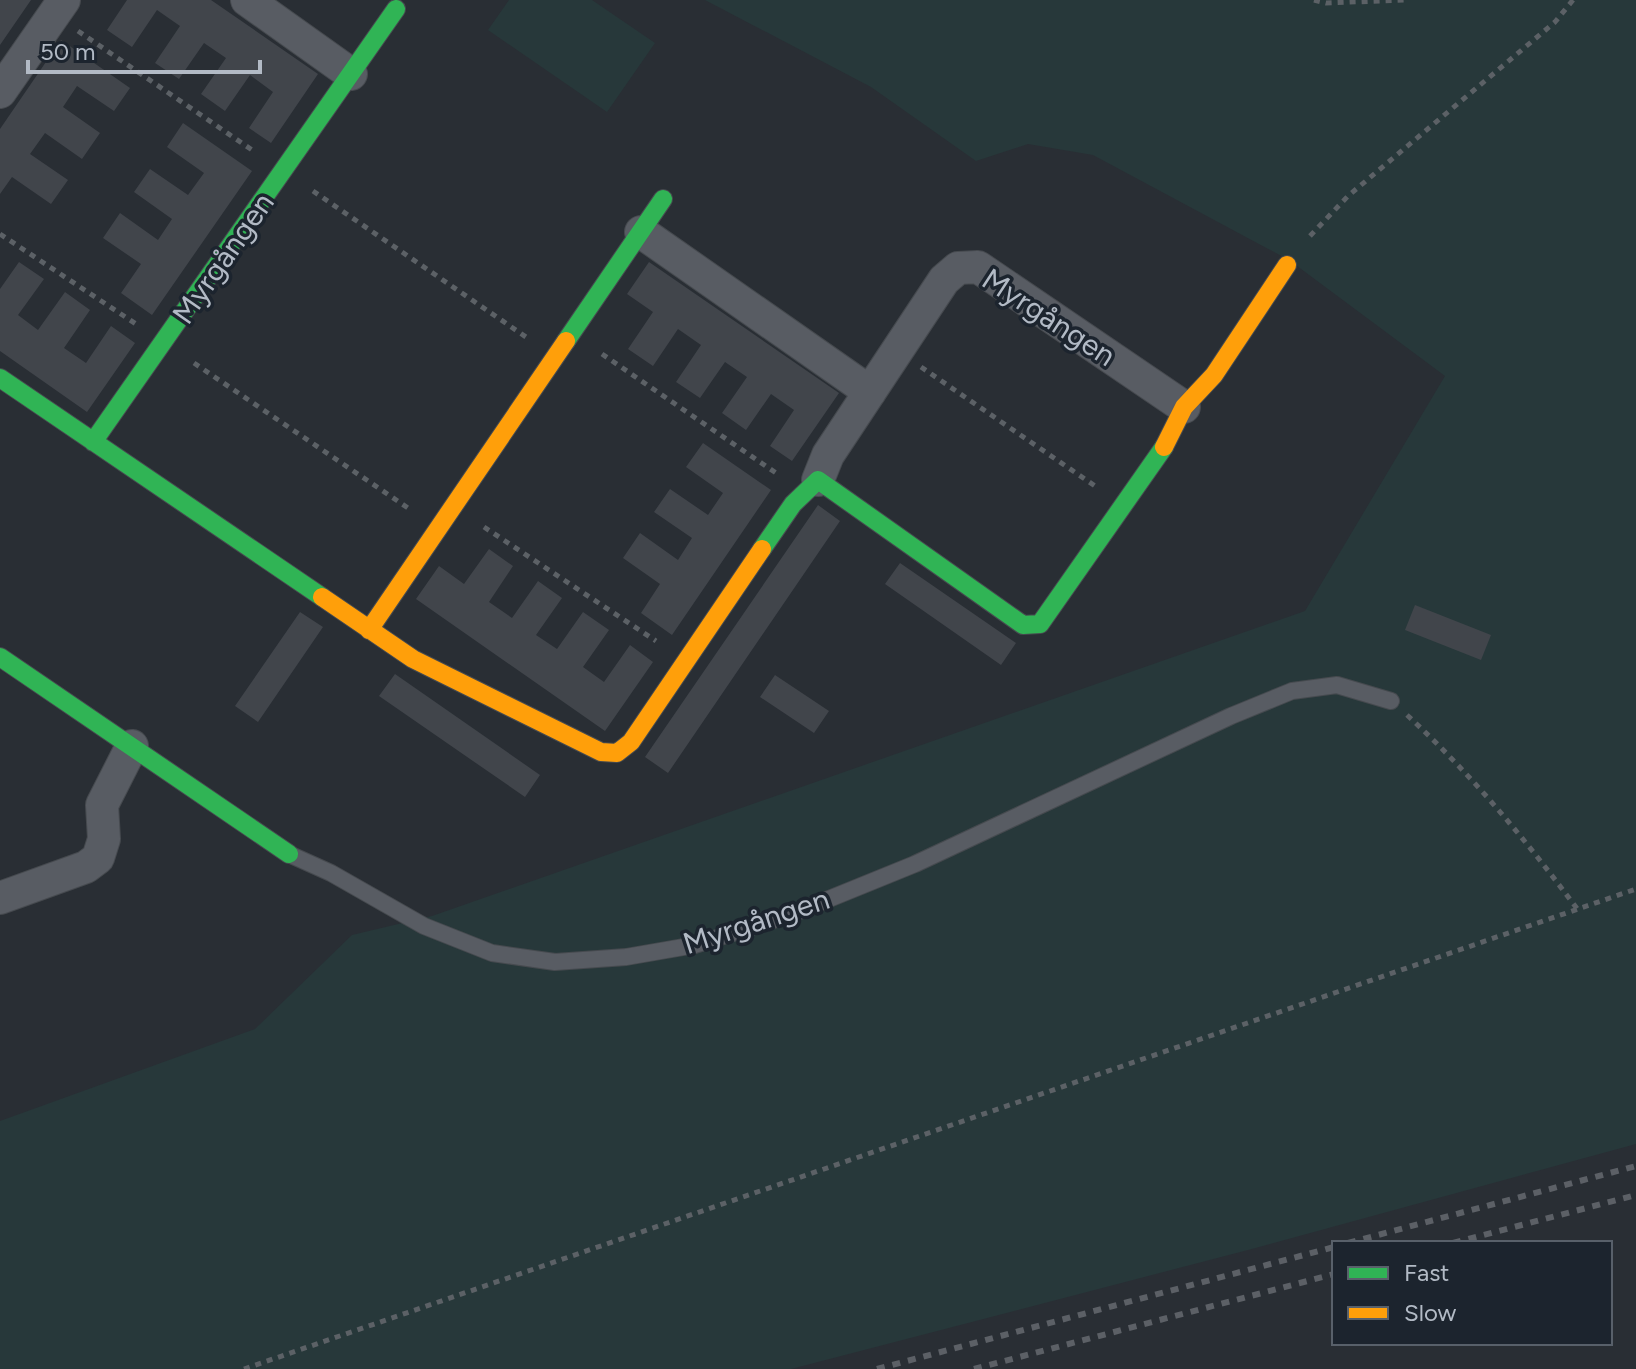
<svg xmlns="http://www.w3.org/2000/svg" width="1636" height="1369" viewBox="0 0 1636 1369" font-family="Figtree,sans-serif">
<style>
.green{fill:#27383a}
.building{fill:#41454b}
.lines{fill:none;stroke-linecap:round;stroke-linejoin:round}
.lane-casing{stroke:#464a4f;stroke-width:18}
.street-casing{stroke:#464a4f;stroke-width:34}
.fast-casing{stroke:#464a4f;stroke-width:20}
.slow-casing{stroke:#464a4f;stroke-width:20}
.path{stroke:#5c6166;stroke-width:5;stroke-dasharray:6 6;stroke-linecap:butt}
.lane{stroke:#585c63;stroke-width:16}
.street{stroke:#585c63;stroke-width:32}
.fast{stroke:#30b455;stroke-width:18}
.slow{stroke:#ff9f0a;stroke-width:18}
.rail{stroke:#5c6066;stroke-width:6;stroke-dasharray:8 8;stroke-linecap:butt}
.labels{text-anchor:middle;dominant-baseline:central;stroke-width:7;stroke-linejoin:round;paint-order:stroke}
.street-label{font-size:30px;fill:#b2bac5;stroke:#1c242e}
</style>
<rect width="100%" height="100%" fill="#292e34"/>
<path class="green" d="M 509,0 L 592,0 L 655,43 L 607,112 L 488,30 Z
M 705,0 L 1636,0 L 1636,1144 L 1248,1250 L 791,1369 L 0,1369 L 0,1121 L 255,1029 L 352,935 L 432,916 L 1305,611 L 1445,376 L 1289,260 L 1093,155 L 1028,144 L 976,161 L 871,87 Z"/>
<path class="building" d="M 0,0 L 31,0 L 0,45 Z
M 127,0 L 211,0 L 318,74 L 271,143 L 249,128 L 273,92 L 250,75 L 225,111 L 201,94 L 226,58 L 204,43 L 179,79 L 155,63 L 180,26 L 157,10 L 132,47 L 107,30 Z
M 61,40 L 130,88 L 114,111 L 77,86 L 63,107 L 100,133 L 82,159 L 45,133 L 30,154 L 68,180 L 51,204 L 12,177 L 0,194 L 0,129 Z
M 183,123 L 252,171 L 152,315 L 121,293 L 141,264 L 103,238 L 120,213 L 158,240 L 172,219 L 134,192 L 150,169 L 188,195 L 204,173 L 167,147 Z
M 19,262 L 44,279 L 18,315 L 38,330 L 65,292 L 90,310 L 64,348 L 86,363 L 111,326 L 135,343 L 87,412 L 0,351 L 0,289 Z
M 649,262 L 839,393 L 792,461 L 770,446 L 794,410 L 771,394 L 746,430 L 722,413 L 747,377 L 725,362 L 700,398 L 676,382 L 701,345 L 678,329 L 653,366 L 628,349 L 653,312 L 627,294 Z
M 703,443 L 771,490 L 672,635 L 641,613 L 660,584 L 623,558 L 640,533 L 678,560 L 692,538 L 654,512 L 670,489 L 708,515 L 723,493 L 686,467 Z
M 818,505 L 840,521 L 668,773 L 645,757 Z
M 489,549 L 513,566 L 489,602 L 512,618 L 538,581 L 562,598 L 536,635 L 557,649 L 583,612 L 609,630 L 583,667 L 604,682 L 630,645 L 653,662 L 605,731 L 416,599 L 439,566 L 464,584 Z
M 900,563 L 1016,643 L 1001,665 L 885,584 Z
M 1415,605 L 1491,635 L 1481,660 L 1405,630 Z
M 300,612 L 323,627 L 258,722 L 235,706 Z
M 395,674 L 540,775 L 525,797 L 379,696 Z
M 775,675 L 829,711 L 814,733 L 760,697 Z"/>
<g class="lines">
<defs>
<path id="lane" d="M 291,855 L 331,873 L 424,926 L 492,953 L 555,962 L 626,957 L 695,945 L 792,914 L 915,864 L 1231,716 L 1292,691 L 1337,685 L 1391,701"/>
<path id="street" d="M 247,0 L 351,74
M 0,92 L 64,0
M 641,232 L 870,392
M 818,480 L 828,455 L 944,280 L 958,268 L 978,267 L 1184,407
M 0,898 L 86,867 L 98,858 L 104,839 L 102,805 L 132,746"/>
<path id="fast" d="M 566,341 L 663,199
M 0,378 L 322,597
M 93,442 L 396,9
M 762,549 L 793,504 L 818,480 L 1023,625 L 1040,624 L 1164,447
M 0,657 L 289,854"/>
<path id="slow" d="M 1164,447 L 1184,407 L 1214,375 L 1287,265
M 322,597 L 413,659 L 601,752 L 617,753 L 631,742 L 762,549
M 369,630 L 566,341"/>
</defs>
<use href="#lane" class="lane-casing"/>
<use href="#street" class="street-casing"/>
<use href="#fast" class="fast-casing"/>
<use href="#slow" class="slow-casing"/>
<path class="path" d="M 1314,0 L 1326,3 L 1405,0
M 78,31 L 255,152
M 313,191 L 526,337
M 0,234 L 136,324
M 1310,236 L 1348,196 L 1555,22 L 1573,0
M 602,354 L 776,473
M 194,363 L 408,508
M 921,367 L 1095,486
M 484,527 L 656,641
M 1407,715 C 1471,774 1526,840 1578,910
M 244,1369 L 1636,889"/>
<use href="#lane" class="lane"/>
<use href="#street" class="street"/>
<use href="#fast" class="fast"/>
<use href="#slow" class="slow"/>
<path class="rail" d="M 1348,1243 L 1636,1166
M 1453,1243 L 1636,1195
M 877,1369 L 1334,1247
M 974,1369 L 1334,1274"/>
</g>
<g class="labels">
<g class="street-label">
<text transform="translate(223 258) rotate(-55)">Myrgången</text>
<text transform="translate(1049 317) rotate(33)">Myrgången</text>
<text transform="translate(756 921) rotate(-18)">Myrgången</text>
</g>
</g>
<rect x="1332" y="1241" width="280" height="104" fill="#1c242e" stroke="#58606a" stroke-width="2"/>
<rect x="1348" y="1267" width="40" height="12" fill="#30b455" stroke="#58606a" stroke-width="2"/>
<text x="1404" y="1281" font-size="24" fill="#b2bac5">Fast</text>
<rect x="1348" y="1307" width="40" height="12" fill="#ff9f0a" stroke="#58606a" stroke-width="2"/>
<text x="1404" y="1321" font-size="24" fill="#b2bac5">Slow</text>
<path d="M28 60v12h232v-12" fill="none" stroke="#b2bac5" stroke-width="4"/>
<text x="40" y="60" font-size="24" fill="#b2bac5" stroke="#1c242e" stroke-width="6" paint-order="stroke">50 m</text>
</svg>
